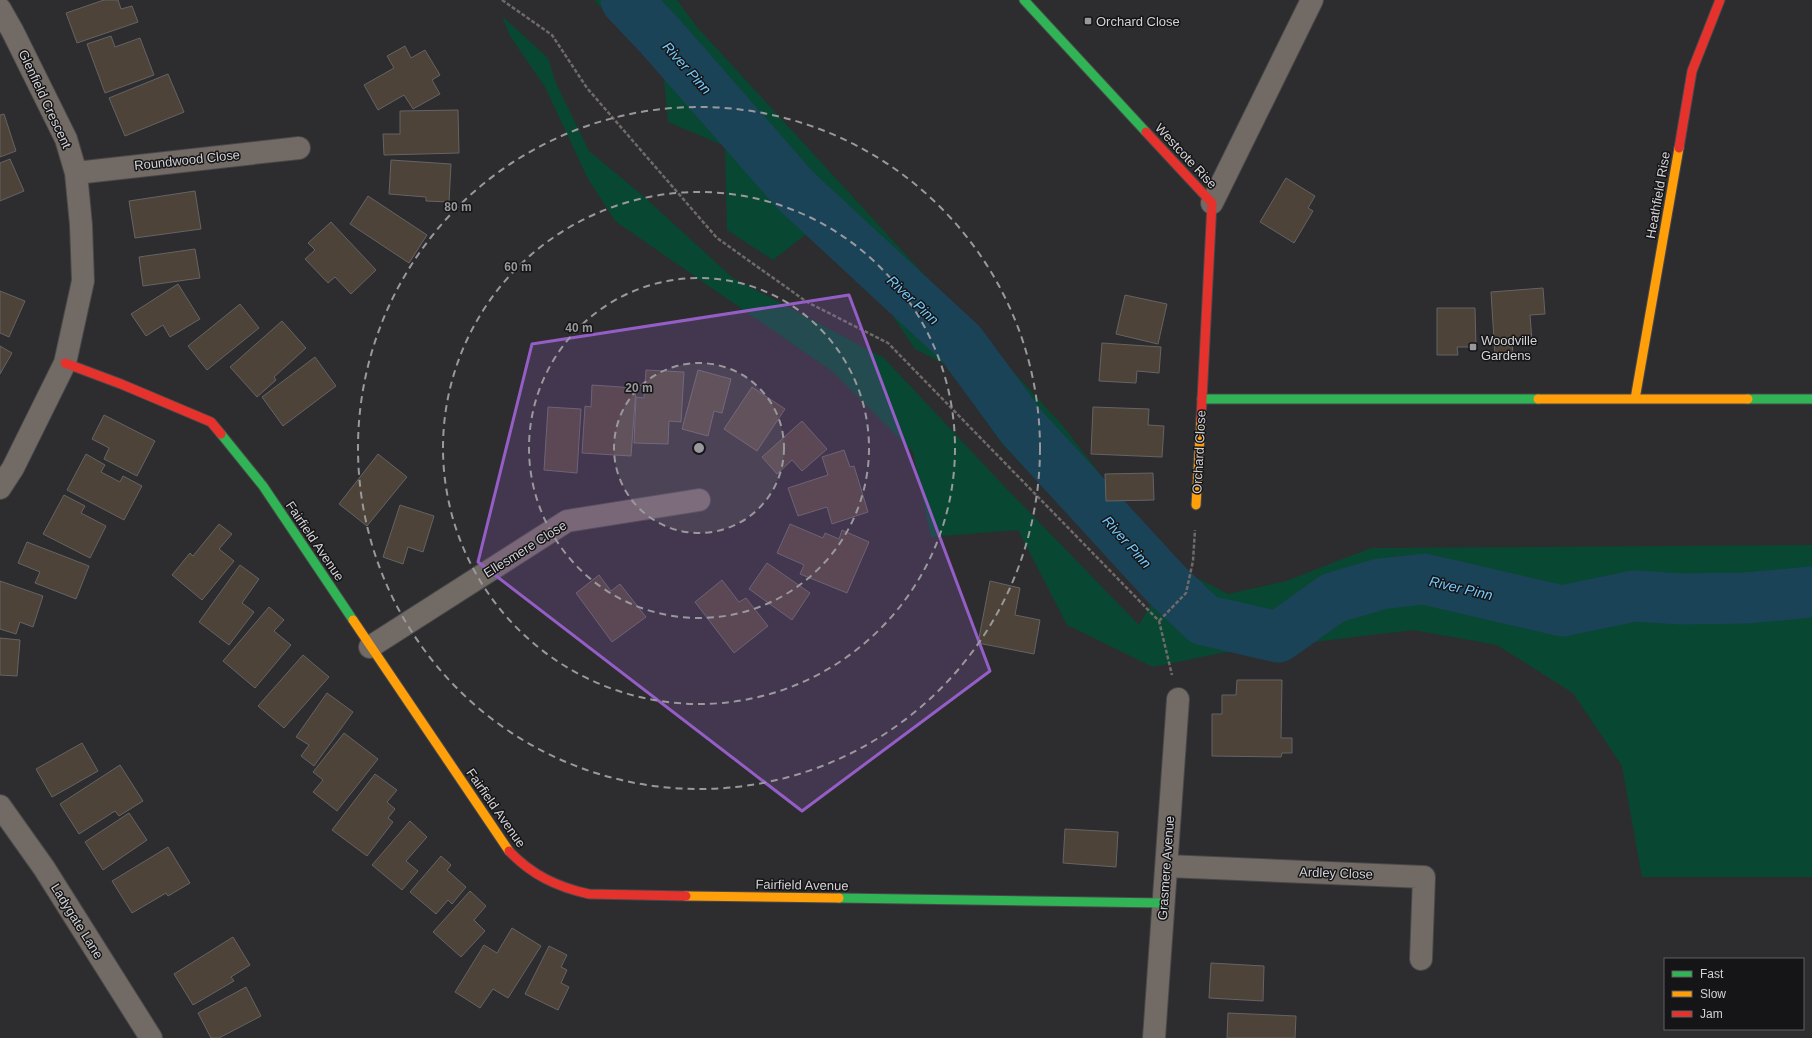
<svg xmlns="http://www.w3.org/2000/svg" width="1812" height="1038" viewBox="0 0 1812 1038" font-family="Arial,sans-serif">
<style>
.green{fill:#084732}
.lines{fill:none;stroke-linecap:round;stroke-linejoin:round}
.river{stroke:#1b4358;stroke-width:51}
.building{fill:#4d4338;stroke:#656364}
.street-casing{stroke:#48484a;stroke-width:24}
.fast-casing{stroke:#48484a;stroke-width:11}
.slow-casing{stroke:#48484a;stroke-width:11}
.jam-casing{stroke:#48484a;stroke-width:11}
.path{stroke:#6f6a67;stroke-width:2.5;stroke-dasharray:4 2;stroke-linecap:butt}
.street{stroke:#726a64;stroke-width:22}
.fast{stroke:#30b455;stroke-width:9}
.slow{stroke:#ff9f0a;stroke-width:9}
.jam{stroke:#e5322d;stroke-width:9}
.marked{fill:#955ec6;fill-opacity:0.2;stroke:#955ec6;stroke-width:3;stroke-linejoin:round}
.ring{fill:none;stroke:#99999d;stroke-width:2;stroke-dasharray:7 5}
.poi-dot{fill:#99999d;stroke:#151517;stroke-width:1.5}
.labels{text-anchor:middle;dominant-baseline:central;stroke-width:3;stroke-linejoin:round;paint-order:stroke}
.poi-label{font-size:13px;fill:#d3d3d7;stroke:#151517;text-anchor:start}
.street-label{font-size:13px;fill:#d3d3d7;stroke:#151517}
.water-label{font-size:14px;font-style:italic;fill:#75c9fa;stroke:#151517}
.centre{fill:#99999d;stroke:#151517;stroke-width:2}
.ring-label{font-size:12px;text-anchor:middle;font-weight:bold;fill:#99999d;stroke:#151517;stroke-width:3;stroke-linejoin:round;paint-order:stroke}
</style>
<rect width="100%" height="100%" fill="#2d2d30"/>
<path class="green" d="M 594,0 L 677,0 L 697,27 L 1063,426 L 1133,517 L 1186,572 L 1228,594 L 1286,581 L 1371,548 L 1812,545 L 1812,877 L 1642,877 L 1622,766 L 1573,693 L 1497,645 L 1413,630 L 1221,653 L 1153,667 L 1067,625 L 1018,530 L 931,537 L 913,452 L 833,372 L 615,221 L 587,177 L 545,87 L 510,36 L 502,16 L 548,58 L 556,83 L 589,151 L 642,195 L 733,278 L 884,358 L 1002,484 L 1139,625 L 1154,599 L 1003,445 L 946,365 L 915,349 L 870,282 L 814,228 L 773,260 L 727,230 L 725,146 L 668,122 L 663,69 Z"/>
<g class="lines">
<path class="river" d="M 626,0 L 661,37 L 795,190 L 961,344 L 1022,427 L 1166,584 L 1204,620 L 1278,637 L 1333,598 L 1380,584 L 1424,579 L 1562,611 L 1634,596 L 1681,599 L 1746,598 L 1812,592"/>
</g>
<path class="building" d="M 104,0 L 118,0 L 121,9 L 132,6 L 138,22 L 77,43 L 66,13 Z
M 111,36 L 115,47 L 140,38 L 154,75 L 105,93 L 87,44 Z
M 405,46 L 411,58 L 425,50 L 440,75 L 432,80 L 440,94 L 413,109 L 404,95 L 378,110 L 364,85 L 394,68 L 387,56 Z
M 168,74 L 184,112 L 125,136 L 109,98 Z
M 458,110 L 459,153 L 384,155 L 383,134 L 400,134 L 400,111 Z
M 4,114 L 16,151 L 0,157 L 0,115 Z
M 10,159 L 24,191 L 0,201 L 0,163 Z
M 391,160 L 451,164 L 449,202 L 426,201 L 426,197 L 389,194 Z
M 1286,178 L 1315,196 L 1308,208 L 1313,211 L 1294,243 L 1260,222 Z
M 195,191 L 201,229 L 135,238 L 129,201 Z
M 368,196 L 427,235 L 409,263 L 350,224 Z
M 331,222 L 376,270 L 351,294 L 335,277 L 328,283 L 305,259 L 315,250 L 308,243 Z
M 195,249 L 200,278 L 143,286 L 139,257 Z
M 178,284 L 200,319 L 170,337 L 163,325 L 146,336 L 131,314 Z
M 1543,288 L 1545,314 L 1530,315 L 1532,341 L 1512,342 L 1513,355 L 1495,356 L 1491,292 Z
M 0,291 L 25,301 L 9,337 L 0,333 Z
M 1125,295 L 1167,304 L 1158,344 L 1116,334 Z
M 240,304 L 259,328 L 207,370 L 188,346 Z
M 1437,308 L 1475,308 L 1476,347 L 1457,347 L 1458,355 L 1437,355 Z
M 282,321 L 306,348 L 274,377 L 276,380 L 257,397 L 230,367 Z
M 1102,343 L 1161,347 L 1159,373 L 1137,371 L 1136,383 L 1099,381 Z
M 0,346 L 12,353 L 0,374 Z
M 315,357 L 336,386 L 283,426 L 262,397 Z
M 646,370 L 684,372 L 681,422 L 669,421 L 668,444 L 634,443 L 636,397 L 644,398 Z
M 698,370 L 731,379 L 722,413 L 714,411 L 708,436 L 682,429 Z
M 592,385 L 636,388 L 631,456 L 582,453 L 585,406 L 591,407 Z
M 752,387 L 785,409 L 757,451 L 724,429 Z
M 548,407 L 581,409 L 577,473 L 544,470 Z
M 1093,407 L 1149,409 L 1148,425 L 1164,426 L 1162,457 L 1091,454 Z
M 104,415 L 155,441 L 137,476 L 104,459 L 109,448 L 92,439 Z
M 802,421 L 827,449 L 802,471 L 792,460 L 777,474 L 762,457 Z
M 844,450 L 850,467 L 854,466 L 868,512 L 832,524 L 827,507 L 798,516 L 788,488 L 828,475 L 822,457 Z
M 86,454 L 105,465 L 101,472 L 120,482 L 123,476 L 142,486 L 124,520 L 67,490 Z
M 378,454 L 407,477 L 367,526 L 339,504 Z
M 1153,473 L 1154,500 L 1106,501 L 1105,474 Z
M 64,495 L 85,506 L 81,513 L 106,526 L 90,558 L 43,534 Z
M 400,505 L 434,516 L 423,552 L 408,547 L 403,564 L 383,557 Z
M 219,524 L 232,534 L 219,549 L 234,561 L 202,600 L 172,575 L 190,553 L 193,556 Z
M 790,524 L 823,538 L 825,533 L 839,539 L 842,530 L 869,542 L 847,593 L 800,574 L 804,565 L 777,553 Z
M 27,542 L 89,566 L 76,599 L 35,583 L 40,572 L 18,563 Z
M 767,563 L 810,593 L 792,620 L 749,589 Z
M 240,565 L 259,579 L 242,603 L 254,612 L 229,645 L 199,622 Z
M 599,575 L 611,591 L 620,584 L 646,617 L 612,642 L 576,593 Z
M 722,580 L 739,602 L 746,598 L 768,626 L 734,653 L 695,602 Z
M 0,581 L 43,596 L 33,627 L 20,622 L 16,634 L 0,629 Z
M 990,581 L 1020,588 L 1015,615 L 1040,620 L 1034,654 L 978,643 Z
M 269,607 L 284,620 L 274,631 L 291,645 L 255,688 L 223,661 Z
M 0,638 L 20,640 L 17,676 L 0,675 Z
M 303,655 L 329,677 L 284,728 L 258,706 Z
M 1237,680 L 1282,680 L 1281,738 L 1292,738 L 1292,753 L 1282,753 L 1281,757 L 1212,756 L 1212,714 L 1222,714 L 1222,695 L 1236,695 Z
M 327,693 L 353,712 L 314,766 L 301,756 L 309,745 L 296,737 Z
M 344,733 L 378,759 L 337,811 L 313,792 L 323,780 L 313,772 Z
M 82,743 L 98,771 L 52,797 L 36,769 Z
M 120,765 L 143,801 L 119,816 L 115,811 L 79,834 L 60,804 Z
M 375,774 L 397,790 L 387,802 L 395,809 L 388,818 L 393,822 L 367,856 L 332,830 Z
M 129,813 L 147,840 L 103,870 L 85,842 Z
M 410,821 L 427,837 L 406,861 L 418,871 L 402,890 L 372,865 Z
M 1065,829 L 1118,832 L 1116,867 L 1063,863 Z
M 168,847 L 190,883 L 168,896 L 166,893 L 132,913 L 112,881 Z
M 441,856 L 451,865 L 447,870 L 466,887 L 452,904 L 448,900 L 436,914 L 410,892 Z
M 470,891 L 486,906 L 474,920 L 485,931 L 461,957 L 433,932 Z
M 512,928 L 541,946 L 508,998 L 493,989 L 480,1008 L 455,992 L 484,945 L 497,953 Z
M 233,937 L 250,965 L 231,977 L 234,981 L 193,1005 L 174,974 Z
M 549,946 L 567,955 L 561,967 L 567,970 L 561,983 L 569,987 L 558,1010 L 525,994 Z
M 1211,963 L 1264,966 L 1263,1001 L 1209,998 Z
M 246,987 L 261,1016 L 219,1038 L 211,1038 L 198,1013 Z
M 1228,1013 L 1296,1016 L 1295,1038 L 1227,1038 Z"/>
<g class="lines">
<defs>
<path id="street" d="M 0,9 L 13,32 L 66,139 L 76,173 L 81,225 L 83,281 L 65,363 L 13,468 L 0,488
M 76,173 L 299,148
M 1212,203 L 1312,0
M 370,647 L 567,521 L 699,500
M 0,806 L 44,868 L 151,1038
M 1167,866 L 1424,877 L 1421,959
M 1154,1038 L 1178,699"/>
<path id="fast" d="M 1024,0 L 1146,132
M 1202,399 L 1538,399
M 1748,399 L 1812,399
M 221,434 L 263,486 L 353,620
M 839,898 L 1164,903"/>
<path id="slow" d="M 1538,399 L 1748,399
M 1635,399 L 1679,148
M 1196,505 L 1201,419
M 353,620 L 509,851
M 686,896 L 839,898"/>
<path id="jam" d="M 1146,132 L 1212,203 L 1201,419
M 1679,148 L 1692,71 L 1720,0
M 65,363 L 121,384 L 211,422 L 221,434
M 509,851 C 532,875 557,887 589,894 L 686,896"/>
</defs>
<use href="#street" class="street-casing"/>
<use href="#fast" class="fast-casing"/>
<use href="#slow" class="slow-casing"/>
<use href="#jam" class="jam-casing"/>
<path class="path" d="M 502,0 L 552,35 L 587,88 L 717,238 L 807,302 L 888,343 L 1159,621 L 1172,675
M 1159,621 L 1186,593 L 1193,561 L 1195,530"/>
<use href="#street" class="street"/>
<use href="#fast" class="fast"/>
<use href="#slow" class="slow"/>
<use href="#jam" class="jam"/>
</g>
<path class="marked" d="M 849,295 L 990,671 L 802,811 L 478,562 L 532,344 Z"/>
<circle cx="699" cy="448" r="85" fill="#99999d" fill-opacity=".12"/>
<g class="ring">
<circle cx="699" cy="448" r="85"/>
<circle cx="699" cy="448" r="170"/>
<circle cx="699" cy="448" r="256"/>
<circle cx="699" cy="448" r="341"/>
</g>
<g class="poi-dot">
<rect x="1084" y="17" width="8" height="8" rx="2"/>
<rect x="1469" y="343" width="8" height="8" rx="2"/>
</g>
<g class="labels">
<g class="poi-label">
<text x="1096" y="21">Orchard Close</text>
<text x="1481" y="340">Woodville<tspan x="1481" dy="15">Gardens</tspan></text>
</g>
<g class="street-label">
<text transform="translate(45 99) rotate(65)">Glenfield Crescent</text>
<text transform="translate(1186 156) rotate(47)">Westcote Rise</text>
<text transform="translate(187 160) rotate(-6)">Roundwood Close</text>
<text transform="translate(1658 195) rotate(-80)">Heathfield Rise</text>
<text transform="translate(1199 452) rotate(-87)">Orchard Close</text>
<text transform="translate(315 541) rotate(56)">Fairfield Avenue</text>
<text transform="translate(525 549) rotate(-32)">Ellesmere Close</text>
<text transform="translate(496 808) rotate(55)">Fairfield Avenue</text>
<text transform="translate(1166 868) rotate(-86)">Grasmere Avenue</text>
<text transform="translate(1336 873) rotate(2)">Ardley Close</text>
<text transform="translate(802 885) rotate(1)">Fairfield Avenue</text>
<text transform="translate(77 921) rotate(58)">Ladygate Lane</text>
</g>
<g class="water-label">
<text transform="translate(687 68) rotate(48)">River Pinn</text>
<text transform="translate(913 300) rotate(43)">River Pinn</text>
<text transform="translate(1127 542) rotate(48)">River Pinn</text>
<text transform="translate(1461 588) rotate(13)">River Pinn</text>
</g>
</g>
<circle cx="699" cy="448" r="6" class="centre"/>
<g class="ring-label">
<text x="458" y="211">80 m</text>
<text x="518" y="271">60 m</text>
<text x="579" y="332">40 m</text>
<text x="639" y="392">20 m</text>
</g>
<rect x="1664" y="958" width="140" height="72" fill="#151517" stroke="#616164"/>
<rect x="1672" y="971" width="20" height="6" fill="#30b455" stroke="#616164"/>
<text x="1700" y="978" font-size="12" fill="#d3d3d7">Fast</text>
<rect x="1672" y="991" width="20" height="6" fill="#ff9f0a" stroke="#616164"/>
<text x="1700" y="998" font-size="12" fill="#d3d3d7">Slow</text>
<rect x="1672" y="1011" width="20" height="6" fill="#e5322d" stroke="#616164"/>
<text x="1700" y="1018" font-size="12" fill="#d3d3d7">Jam</text>
</svg>
